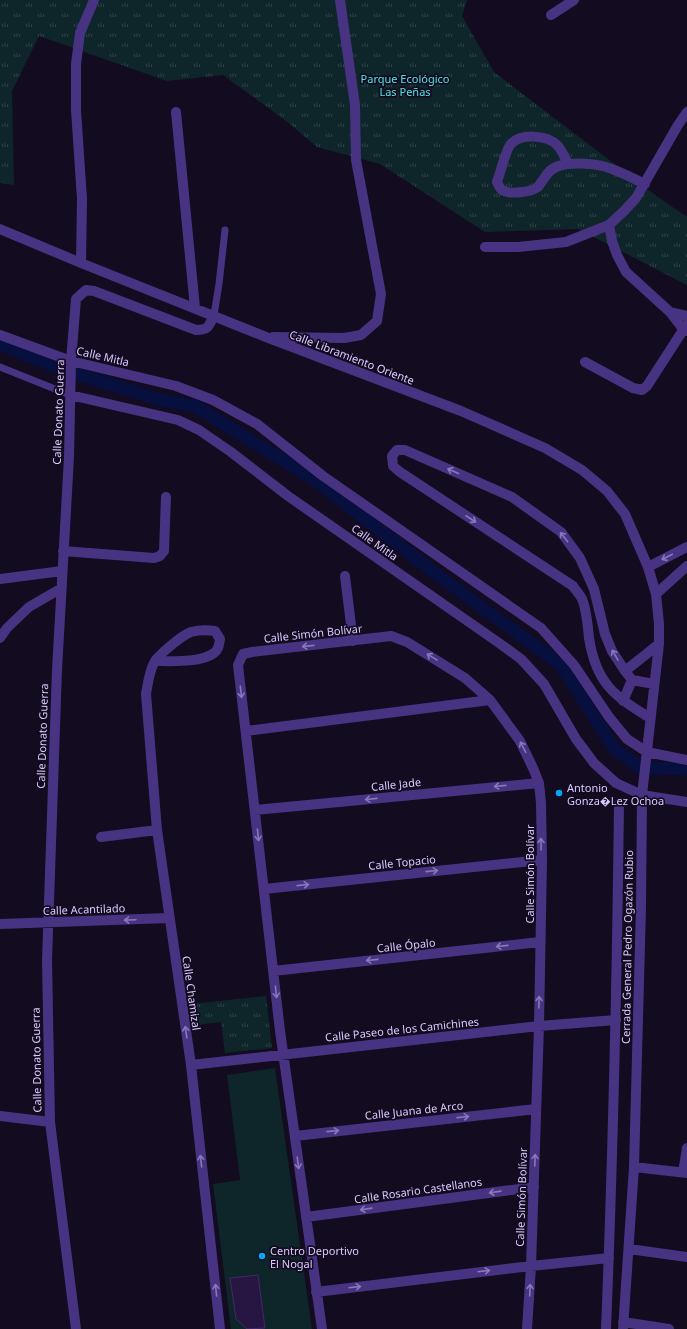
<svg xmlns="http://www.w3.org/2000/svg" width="687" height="1329" viewBox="0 0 687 1329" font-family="'Noto Sans',sans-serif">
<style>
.park{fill:url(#park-tufts)}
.pitch{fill:#0e252a}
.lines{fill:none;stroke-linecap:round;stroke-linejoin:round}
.canal{stroke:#060f3e;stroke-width:13}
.building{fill:#281642;stroke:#45276f}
.service{stroke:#473382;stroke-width:7}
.minor{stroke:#473382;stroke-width:10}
.oneway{stroke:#8a77ba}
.poi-dot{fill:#00a8f5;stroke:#130b20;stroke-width:1.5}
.labels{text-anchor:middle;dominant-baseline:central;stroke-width:3.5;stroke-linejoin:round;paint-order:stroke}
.park-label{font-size:11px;fill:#50e5e0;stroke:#130b20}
.street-label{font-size:11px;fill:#dccaff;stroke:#130b20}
.poi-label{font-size:11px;fill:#dccaff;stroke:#130b20;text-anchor:start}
</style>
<defs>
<pattern id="park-tufts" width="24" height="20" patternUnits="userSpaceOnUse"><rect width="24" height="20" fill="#0e252a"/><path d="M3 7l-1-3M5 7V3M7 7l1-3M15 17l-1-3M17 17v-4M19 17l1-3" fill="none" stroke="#30434a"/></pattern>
</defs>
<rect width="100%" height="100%" fill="#130b20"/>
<path class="park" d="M 0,0 L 467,0 L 462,16 L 494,72 L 658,197 L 687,217 L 687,285 L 578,229 L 485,232 L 380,164 L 317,147 L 285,120 L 223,75 L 167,81 L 39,36 L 12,91 L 14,185 L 0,183 Z
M 266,996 L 272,1048 L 225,1053 L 221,1022 L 195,1025 L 192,1004 Z"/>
<path class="pitch" d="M 275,1068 L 312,1329 L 231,1329 L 213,1184 L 240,1180 L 227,1075 Z"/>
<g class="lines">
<path class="canal" d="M 0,344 L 58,368 L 161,400 L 195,406 L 315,480 L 435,573 L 561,665 L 614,748 L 641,768 L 687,769"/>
</g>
<path class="building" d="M 258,1275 L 265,1328 L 247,1329 L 236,1319 L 230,1278 Z"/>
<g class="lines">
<path class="service" d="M 214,315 L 219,284 L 225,230
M 0,367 L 70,395"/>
<path class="minor" d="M 551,15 L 574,0
M 176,112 L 195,308
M 568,164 C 565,158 562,150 557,145 C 547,135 521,133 511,144 C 506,148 500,175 497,182 C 499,185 499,188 502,190 C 509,195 531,192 538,187 C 540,184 543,180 545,177 C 550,168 558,165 568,164 C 601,161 616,170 645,184
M 609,225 L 612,241 L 617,255 L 626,272 L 670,312 L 683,329 L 687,331
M 0,229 L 81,263 L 266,337 L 461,411 L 545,448 L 582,470 L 607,491 L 625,514 L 648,567 L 656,594 L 659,624 L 659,644 L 642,795 L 641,907 L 634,1167 L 623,1329
M 485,247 L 518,247 L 566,242 L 609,225 L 624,211 L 636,198 L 678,125 L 687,112
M 81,263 L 82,199 L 76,110 L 76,64 L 80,33 L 94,0
M 670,312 L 687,316
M 0,335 L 71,361 L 176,386 L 213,400 L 257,424 L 323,476 L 541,628 L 574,665 L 609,717 L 627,739 L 647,752 L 687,760
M 273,337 L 344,338 L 361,335 L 377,321 L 381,294 L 356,160 L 355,105 L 340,0
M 585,362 L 633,388 L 642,390 L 647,386 L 687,324
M 70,395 L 178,420 L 199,430 L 231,452 L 288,496 L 499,643 L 521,659 L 544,684 L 576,739 L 594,763 L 616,783 L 642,795 L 687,802
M 63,551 L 154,558 L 160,556 L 164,551 L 166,497
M 648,567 L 687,547
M 345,576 L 353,641
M 0,579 L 62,571
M 656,594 L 687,566
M 0,638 L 7,628 L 29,607 L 60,589
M 155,661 C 171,661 201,663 214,653 C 219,650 219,644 220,639 L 215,631 C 207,630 199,630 191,632 C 182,635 160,654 155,661 C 149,671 148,683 146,694 L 157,830 L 191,1065 L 220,1329
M 625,671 L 659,644
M 623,701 L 632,680
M 650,718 C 614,696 596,683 589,638 C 588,627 586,608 582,599 C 580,594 575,590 573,586 L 400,472 L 393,466 L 392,456 L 397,450 L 405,450 L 512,497 L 561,532 L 580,558 L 594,589 L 605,634 L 612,651 L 625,671 L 632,680 L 654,684
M 246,731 L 490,700
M 255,810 L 539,783
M 101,837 L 157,830
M 264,889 L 542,860
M 0,924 L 169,918
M 273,971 L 540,942
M 191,1065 L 539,1026 L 616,1020
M 0,1116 L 50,1122
M 295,1136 L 536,1109
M 634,1167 L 687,1173
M 683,1172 L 687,1148
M 306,1217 L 534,1187
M 629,1249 L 687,1257
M 316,1292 L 531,1266 L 609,1258
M 623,1322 L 669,1329
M 76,1329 L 50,1122 L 47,960 L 57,670 L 69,457 L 71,361 L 76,299 L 86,290 L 94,291 L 196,330 C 209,330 209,326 214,315
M 322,1329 L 280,1031 L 238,665 L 243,654 L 252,652 L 391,636 L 407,642 L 465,678 L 490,700 L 520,741 L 533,768 L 539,783 L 541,803 L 542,860 L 539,1026 L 531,1266 L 527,1329
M 606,1329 C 613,1154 617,979 619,804"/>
</g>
<defs><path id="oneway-shaft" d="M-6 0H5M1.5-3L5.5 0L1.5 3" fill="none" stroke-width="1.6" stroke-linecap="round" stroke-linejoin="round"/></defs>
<g class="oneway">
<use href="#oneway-shaft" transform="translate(453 471) rotate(-156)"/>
<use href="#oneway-shaft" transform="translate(471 519) rotate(33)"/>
<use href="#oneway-shaft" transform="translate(564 537) rotate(-129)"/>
<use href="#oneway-shaft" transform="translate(667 557) rotate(153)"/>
<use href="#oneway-shaft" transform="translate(308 646) rotate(174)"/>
<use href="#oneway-shaft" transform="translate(615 655) rotate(-120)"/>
<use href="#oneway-shaft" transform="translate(432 657) rotate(-148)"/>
<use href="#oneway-shaft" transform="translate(241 692) rotate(83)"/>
<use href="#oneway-shaft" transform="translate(523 747) rotate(-117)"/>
<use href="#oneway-shaft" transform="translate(500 786) rotate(174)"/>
<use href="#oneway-shaft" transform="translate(371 799) rotate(174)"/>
<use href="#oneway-shaft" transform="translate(258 835) rotate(84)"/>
<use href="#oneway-shaft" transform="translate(541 844) rotate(-91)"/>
<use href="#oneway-shaft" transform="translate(432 871) rotate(-6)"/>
<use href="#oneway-shaft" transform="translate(303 885) rotate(-6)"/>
<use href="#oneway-shaft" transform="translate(130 920) rotate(178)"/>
<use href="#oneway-shaft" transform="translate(502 946) rotate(174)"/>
<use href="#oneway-shaft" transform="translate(372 960) rotate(174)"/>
<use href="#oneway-shaft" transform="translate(276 992) rotate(84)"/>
<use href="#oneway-shaft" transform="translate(539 1002) rotate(-89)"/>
<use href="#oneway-shaft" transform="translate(186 1032) rotate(-98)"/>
<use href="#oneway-shaft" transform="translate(463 1117) rotate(-6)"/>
<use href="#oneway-shaft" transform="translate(333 1131) rotate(-6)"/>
<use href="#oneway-shaft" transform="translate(535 1160) rotate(-88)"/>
<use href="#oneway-shaft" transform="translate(201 1161) rotate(-96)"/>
<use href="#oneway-shaft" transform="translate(298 1163) rotate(82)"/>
<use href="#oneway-shaft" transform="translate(495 1192) rotate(172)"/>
<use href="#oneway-shaft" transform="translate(366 1209) rotate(172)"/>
<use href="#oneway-shaft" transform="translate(484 1271) rotate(-7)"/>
<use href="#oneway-shaft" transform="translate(355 1287) rotate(-7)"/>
<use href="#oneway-shaft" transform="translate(216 1290) rotate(-96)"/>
<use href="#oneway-shaft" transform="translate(530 1290) rotate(-87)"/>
</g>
<g class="poi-dot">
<circle cx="559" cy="793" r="4"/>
<circle cx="262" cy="1256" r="4"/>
</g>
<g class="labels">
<g class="park-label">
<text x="405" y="78">Parque Ecológico<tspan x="405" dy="13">Las Peñas</tspan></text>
</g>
<g class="street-label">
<text transform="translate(103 356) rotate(13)">Calle Mitla</text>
<text transform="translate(352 357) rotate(21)">Calle Libramiento Oriente</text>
<text transform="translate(58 412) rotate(-88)">Calle Donato Guerra</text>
<text transform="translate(375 542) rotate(35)">Calle Mitla</text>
<text transform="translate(313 633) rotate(-6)">Calle Simón Bolívar</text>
<text transform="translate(42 736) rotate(-88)">Calle Donato Guerra</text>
<text transform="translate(396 784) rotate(-6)">Calle Jade</text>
<text transform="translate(402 862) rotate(-6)">Calle Topacio</text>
<text transform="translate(529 874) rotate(-90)">Calle Simón Bolívar</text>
<text transform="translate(84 909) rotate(-2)">Calle Acantilado</text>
<text transform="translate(406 945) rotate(-6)">Calle Ópalo</text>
<text transform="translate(627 947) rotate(-89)">Cerrada General Pedro Ogazón Rubio</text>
<text transform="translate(192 993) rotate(82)">Calle Chamizal</text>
<text transform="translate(402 1029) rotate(-6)">Calle Paseo de los Camichines</text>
<text transform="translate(36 1060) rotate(-91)">Calle Donato Guerra</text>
<text transform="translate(414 1110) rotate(-6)">Calle Juana de Arco</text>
<text transform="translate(418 1190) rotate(-8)">Calle Rosario Castellanos</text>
<text transform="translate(521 1197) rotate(-88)">Calle Simón Bolívar</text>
</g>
<g class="poi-label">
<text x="567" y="787">Antonio<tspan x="567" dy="13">Gonza�Lez Ochoa</tspan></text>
<text x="270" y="1250">Centro Deportivo<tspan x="270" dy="13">El Nogal</tspan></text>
</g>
</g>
</svg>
